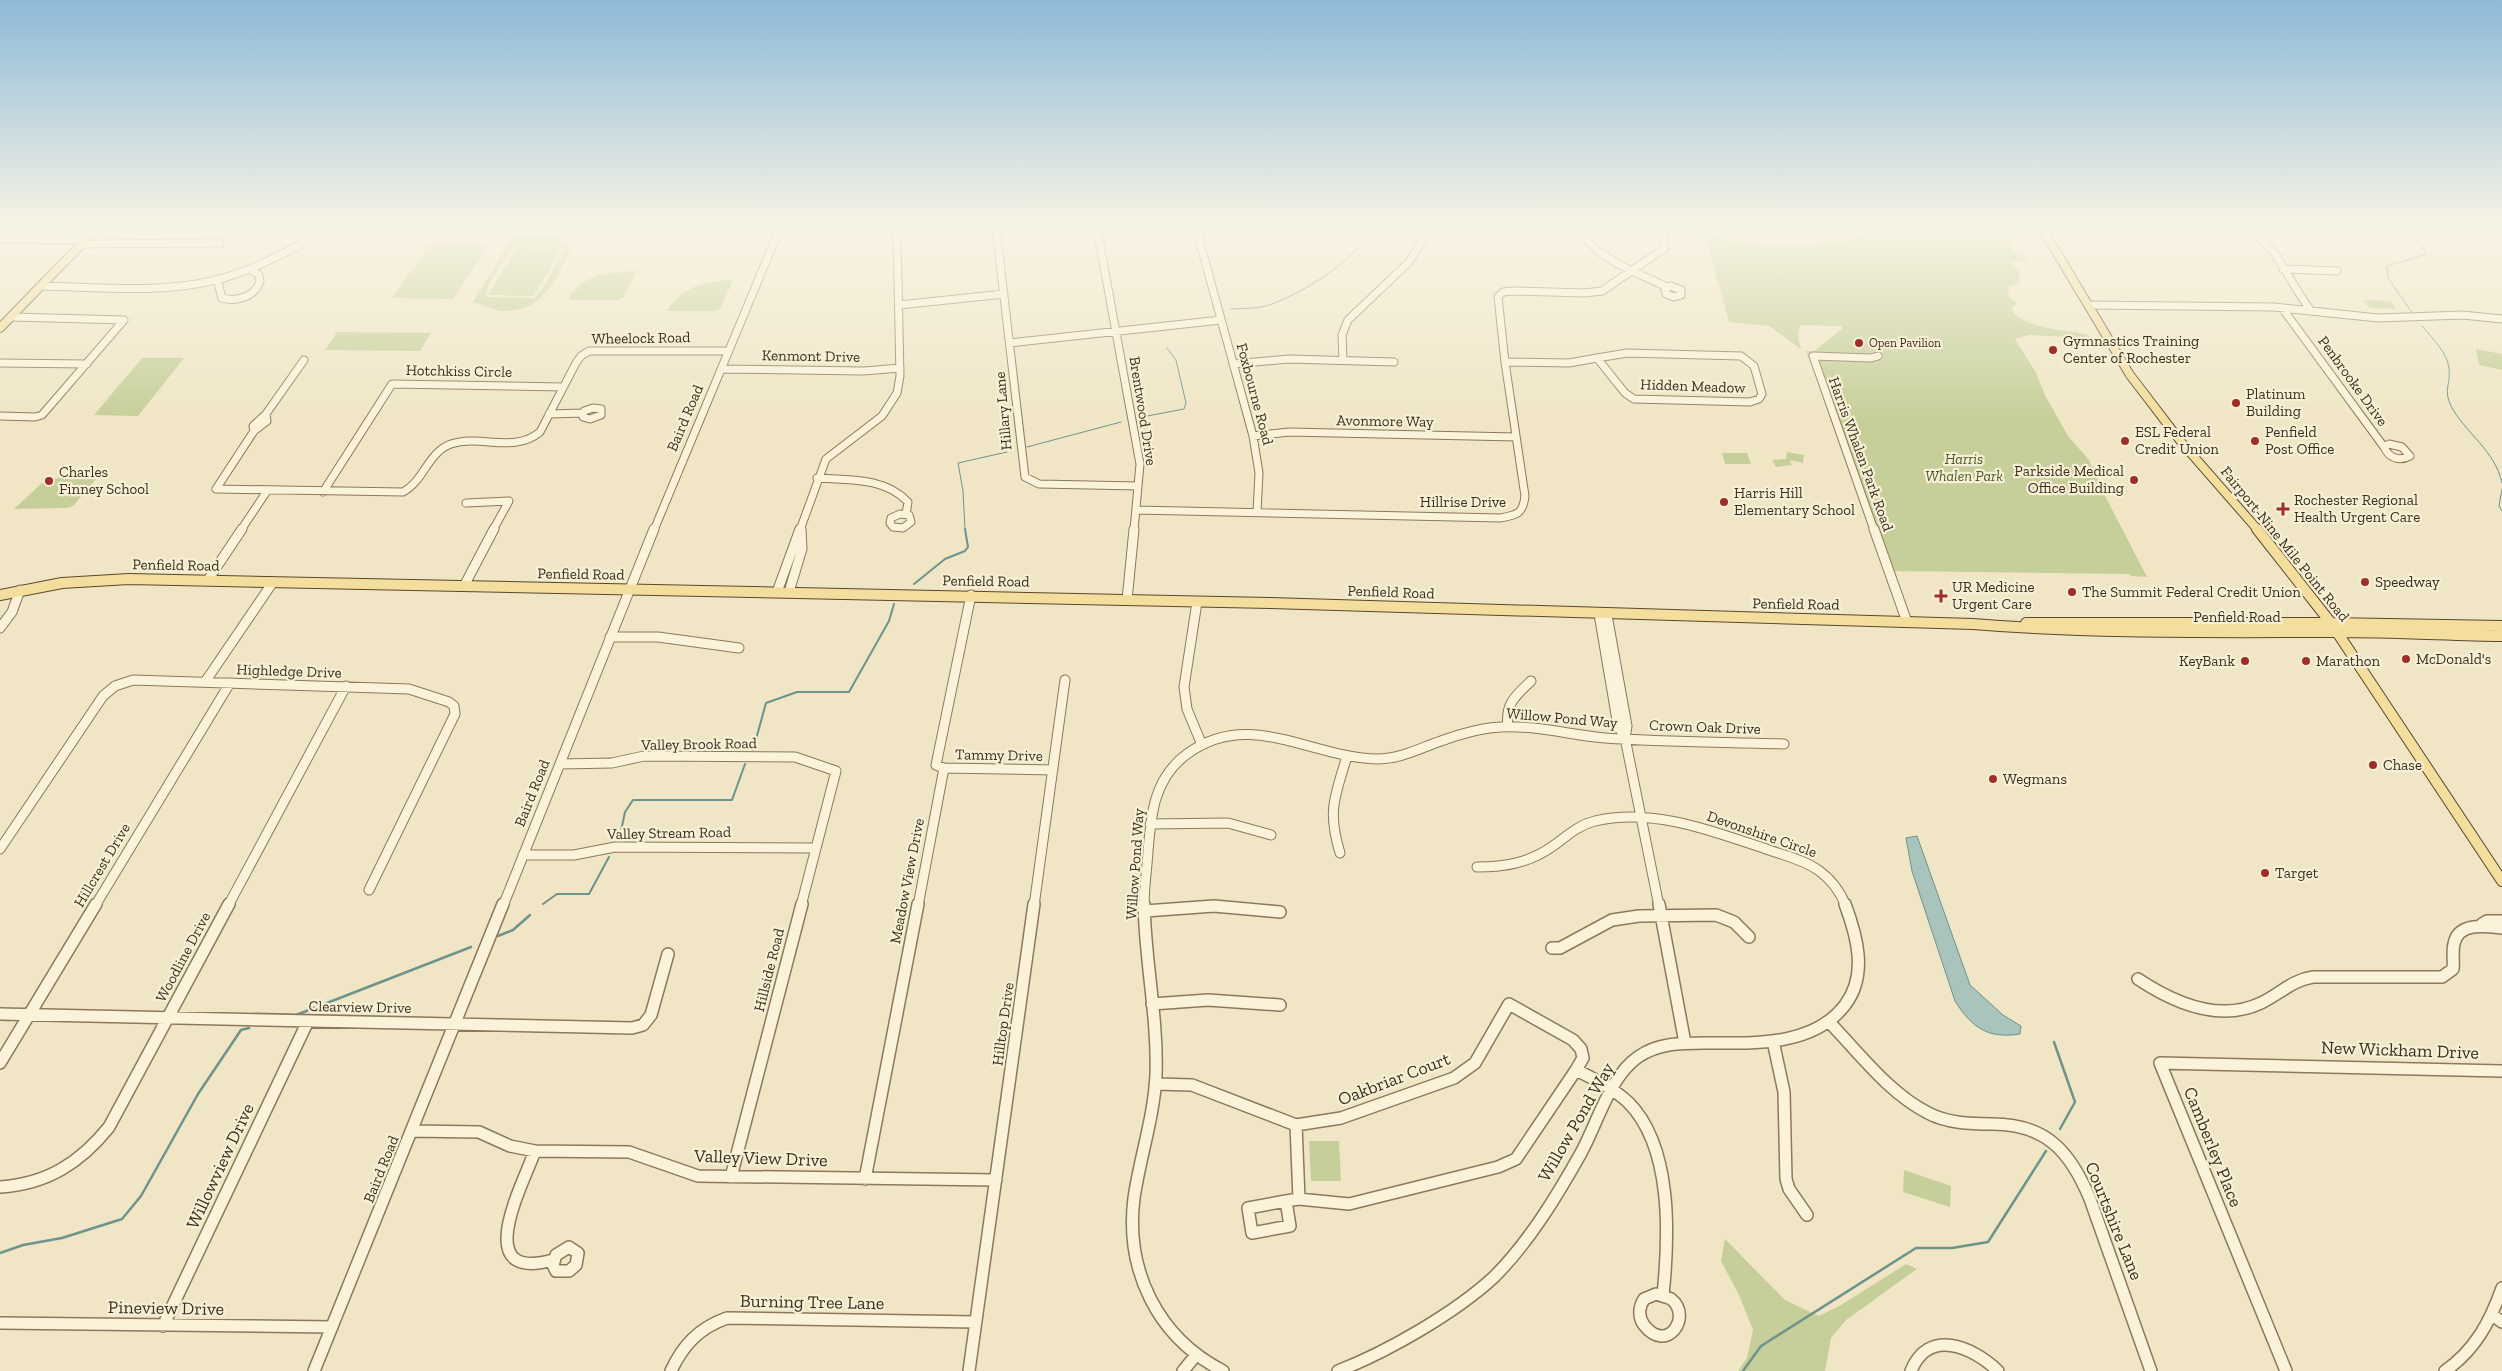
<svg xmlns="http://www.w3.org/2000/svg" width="2502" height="1371" viewBox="0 0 2502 1371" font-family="'Zilla Slab',serif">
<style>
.green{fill:#c6cf99;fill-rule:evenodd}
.water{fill:#a8c4bd;stroke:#6e938c}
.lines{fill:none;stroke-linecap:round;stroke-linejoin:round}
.stream-far2{stroke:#6e938c;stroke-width:1}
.stream-far1{stroke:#6e938c;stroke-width:2}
.stream{stroke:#6e938c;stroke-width:2.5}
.minor-far2-casing{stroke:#8d785b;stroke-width:9}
.minor-far1-casing{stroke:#8d785b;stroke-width:11}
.minor-casing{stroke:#8d785b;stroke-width:14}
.major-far1-casing{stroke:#5b462f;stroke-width:10}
.major-casing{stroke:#5b462f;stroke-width:12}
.minor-far2{stroke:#faf3da;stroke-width:7}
.minor-far1{stroke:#faf3da;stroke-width:9}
.minor{stroke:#faf3da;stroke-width:11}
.major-far1{stroke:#f4de9d;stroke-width:8}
.major{stroke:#f4de9d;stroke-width:10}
.poi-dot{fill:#9f2e28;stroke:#f7f0d6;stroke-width:2}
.labels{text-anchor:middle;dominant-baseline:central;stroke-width:4.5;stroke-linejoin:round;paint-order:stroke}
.far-poi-label{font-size:12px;fill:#3d2f1f;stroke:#f7f0d6;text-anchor:start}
.street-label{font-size:15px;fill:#3d2f1f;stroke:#f7f0d6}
.poi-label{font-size:15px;fill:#3d2f1f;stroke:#f7f0d6;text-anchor:start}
.park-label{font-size:15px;font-style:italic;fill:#495a25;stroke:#f7f0d6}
.near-street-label{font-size:18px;fill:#3d2f1f;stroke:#f7f0d6}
</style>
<rect width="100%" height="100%" fill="#f0e6c6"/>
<path class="green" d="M 303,228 L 346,228 L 317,237 L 307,236 Z
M 1697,228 L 1704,228 C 1724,251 1814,248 1843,241 C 1853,239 1860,235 1868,230 L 1867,228 L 2010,228 L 2010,240 L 2013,251 L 2026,257 L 2025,261 L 2010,262 L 2019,271 L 2020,284 L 2008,287 L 2009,297 L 2018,304 L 2011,308 C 2022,329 2062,329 2085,334 L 2093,338 L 2029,335 L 2015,339 L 2035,371 L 2046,397 L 2068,436 L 2089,460 L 2103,492 L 2147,577 L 2131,576 L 2129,574 L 1893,571 L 1816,362 L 1810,362 L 1806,351 L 1814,351 L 1842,329 L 1841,326 L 1800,325 L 1798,336 L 1801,349 L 1769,326 L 1729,322 L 1708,245 L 1701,241 Z
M 552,236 L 567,242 L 570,250 C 568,257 564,264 560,271 C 546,296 533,311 502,311 C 490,310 483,303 472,303 L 512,238 ZM 516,247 L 563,248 L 564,250 L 542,290 L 534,298 L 486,297 C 485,286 507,253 516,247 Z
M 430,244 L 488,245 L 453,299 L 392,298 Z
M 517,248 L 561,249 L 534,296 L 488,295 Z
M 637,271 L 623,298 L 618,300 L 568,300 C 581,274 610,272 637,271 Z
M 733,280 L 721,308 L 716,311 L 667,311 C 682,286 707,281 733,280 Z
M 2363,300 L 2390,301 L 2397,309 L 2370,308 Z
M 337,332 L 431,333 L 420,351 L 325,350 Z
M 2476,349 L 2502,354 L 2502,370 L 2479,365 Z
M 142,358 L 184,358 L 138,416 L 94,415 Z
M 1787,452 L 1804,455 L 1803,463 L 1790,460 L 1792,465 L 1776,467 L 1772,460 L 1786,459 Z
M 1722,453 L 1747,453 L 1751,464 L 1725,464 Z
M 102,472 L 73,506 L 67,508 L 14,509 L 42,483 L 68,475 Z
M 1309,1141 L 1339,1141 L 1341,1181 L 1311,1181 Z
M 1904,1170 L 1951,1186 L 1950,1207 L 1903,1192 Z
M 1725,1239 L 1785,1300 L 1819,1316 L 1841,1305 L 1906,1264 L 1917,1269 L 1846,1320 L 1831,1338 L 1825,1371 L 1738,1371 L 1747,1358 L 1753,1330 L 1739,1295 L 1721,1261 Z"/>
<path class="water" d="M 1917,836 L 1970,985 L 2003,1015 L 2021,1026 L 2020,1034 C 1988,1039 1972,1028 1955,1001 L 1912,871 L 1906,838 Z"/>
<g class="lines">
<path class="stream-far2" d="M 1231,309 C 1243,308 1258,309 1269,305 C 1305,292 1354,262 1372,228
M 2413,314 L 2388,278 L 2387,266 L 2427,254 L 2416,236 L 2416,228
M 2422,326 C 2432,338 2447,352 2449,368 C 2451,384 2443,390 2451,406 C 2466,434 2495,450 2502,483
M 1142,417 L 1184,409 L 1186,403 L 1176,360 L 1167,348
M 1027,447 L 1121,422
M 2502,489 L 2499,506 L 2502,511
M 965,530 L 963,491 L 958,463 L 1007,452"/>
<path class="stream-far1" d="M 914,584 L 945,559 L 965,551 L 968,547 L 965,529
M 753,750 L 766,703 L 797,692 L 849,692 L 889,621 L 894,604
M 620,836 L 625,812 L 633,800 L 732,800 L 745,764
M 543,904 L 557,894 L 589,894 L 609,857"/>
<path class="stream" d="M 498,936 L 513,930 L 530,915
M 296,1015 L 471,947
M 2054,1042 L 2075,1102 L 2060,1129
M 0,1253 L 23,1245 L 62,1238 L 122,1219 L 141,1196 L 198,1094 L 241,1030 L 249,1028
M 1743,1371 L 1761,1346 L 1916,1248 L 1952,1248 L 1988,1242 L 2046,1151"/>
<defs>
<path id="minor-far2" d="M 996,228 L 1025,477 L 1039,484 L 1138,486
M 1097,228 L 1140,464 L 1134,530
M 1199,228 L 1199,239 L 1253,436 L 1259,473 L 1257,512
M 1578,228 C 1596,259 1636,272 1667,287
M 2261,228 L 2257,232 C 2261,242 2271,248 2277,257 C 2288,275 2298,293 2311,311
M 2337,228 L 2366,233
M 2496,231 L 2502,229
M 0,239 L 85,240
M 80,244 L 220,243
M 2283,269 L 2337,271
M 217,279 L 222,298 C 237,302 255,297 260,281 L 259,275 L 250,269
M 40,286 C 98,287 159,294 216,280 C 245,273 272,259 298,246
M 1671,286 L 1681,290 L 1681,295 L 1674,297 L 1666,294 L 1665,289 Z
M 899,305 L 1004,294
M 2089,305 L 2273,307 L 2378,318 L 2463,315 L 2502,319
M 2282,308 L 2384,447
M 1010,343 L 1221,320
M 1627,353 L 1741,356 L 1754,366 L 1762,394 L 1759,399 L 1750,402 L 1634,399 L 1625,393 L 1597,358 Z
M 304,360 L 266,414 L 267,421 L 254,431 L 216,489 L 403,492 C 424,481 428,452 451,444 C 481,434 513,454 540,432 L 576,363 L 581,356 L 589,351 L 729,351
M 1343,360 L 1342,335 L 1348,320 L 1409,262 L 1427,233 L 1434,228
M 1505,362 L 1569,363 L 1597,358
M 0,363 L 87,364
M 1233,364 L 1289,359 L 1394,362
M 722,369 L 864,371 L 900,368
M 593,408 L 601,409 L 601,415 L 590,419 L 583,417 L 584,411 Z
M 549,414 L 583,413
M 0,416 L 35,417 L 42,415 L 124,320 L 11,317
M 254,431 L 253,426 L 266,414
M 1253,436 L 1289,432 L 1516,437
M 2389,444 L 2402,447 L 2410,456 C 2399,462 2389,458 2384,447 Z
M 817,478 C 848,480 885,477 908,502 L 906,514
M 323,492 L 392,384 L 563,387
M 466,503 L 509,501 L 493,530
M 1136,510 L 1500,518 C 1517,515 1523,514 1525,496 L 1505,362 L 1498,297 L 1503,292 L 1513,291 L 1584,293 L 1602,291 L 1665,248 L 1662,228
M 900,514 L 909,515 L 911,522 L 903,528 L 893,527 L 890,523 L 891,518 Z
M 241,530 L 267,491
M 654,530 L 780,228
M 800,530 L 826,459 L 882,416 L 897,393 L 900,376 L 897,234 L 895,228
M 1874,530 L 1813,356 L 1871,358 L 1878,356"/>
<path id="minor-far1" d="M 1874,529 L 1907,622
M 208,580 L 242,529
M 464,586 L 494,529
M 777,592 L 800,529
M 789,592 L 802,549 L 801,529
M 971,595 L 936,765 L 944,768 L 1053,770
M 1127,600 L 1134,529
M 1197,602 L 1184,687 L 1187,709 L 1202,745
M 1599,614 L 1618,726 L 1625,738 L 1659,906
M 1607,615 L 1627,726 L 1625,738
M 0,628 L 12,612 L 20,590
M 610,637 L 658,637 L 739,648
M 205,682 L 273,582
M 1508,727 C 1505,704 1515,696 1531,681
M 560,764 L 612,763 L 644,756 L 795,757 L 836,771 L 801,906
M 1150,824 L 1228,823 L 1271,835
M 0,849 L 103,696 L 115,686 L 133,680 L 409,689 L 449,702 L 454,706 L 455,714 L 369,890
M 1340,853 C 1327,810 1335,797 1347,756
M 523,855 L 574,855 L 615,847 L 816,848
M 1477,867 C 1505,867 1529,863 1553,846 C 1566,837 1578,825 1595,821 C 1653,807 1715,832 1769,850 C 1786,856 1804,860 1818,870 C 1831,879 1840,891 1846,906
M 95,906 L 230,683
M 228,906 L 346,686
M 503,906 L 654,529
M 918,906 L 944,768
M 1034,906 L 1065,680
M 1144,906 C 1144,887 1147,869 1148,851 C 1151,814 1154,778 1187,754 C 1250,708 1311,758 1378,759 C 1400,759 1420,748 1441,741 C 1460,734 1480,728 1501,727 C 1536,725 1570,735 1605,738 C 1665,742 1725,742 1784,744"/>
<path id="minor" d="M 1144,904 C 1145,961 1158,1018 1156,1075 C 1154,1117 1140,1157 1134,1198 C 1125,1270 1157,1337 1223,1371
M 1659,904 L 1685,1043
M 1145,911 L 1214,906 L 1280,912
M 2482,924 L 2487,921 L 2502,921
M 1552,948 L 1560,948 L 1612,920 L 1639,916 L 1716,915 L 1734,922 L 1749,937
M 2138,979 C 2174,1003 2219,1023 2261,1003 C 2280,994 2292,980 2313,977 L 2442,977 L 2453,969 C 2454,961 2452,952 2454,944 C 2458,922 2485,926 2502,928
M 1152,1004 L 1208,1000 L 1280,1005
M 0,1014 L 632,1028 L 643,1025 L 651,1015 L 668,954
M 1830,1023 C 1860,1054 1889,1093 1928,1113 C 1947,1123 1970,1124 1992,1124 C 2046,1124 2070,1151 2090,1199 L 2151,1371
M 1773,1041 L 1784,1092 L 1786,1179 L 1789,1189 L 1807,1215
M 0,1063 L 96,904
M 1155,1084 L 1192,1085 L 1296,1125 L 1341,1118 L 1454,1078 L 1475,1063 L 1509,1004 L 1573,1040 L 1581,1049 L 1583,1058 L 1576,1070 C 1594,1079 1613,1088 1628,1102 C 1673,1147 1669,1237 1663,1295
M 1296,1125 L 1299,1199 L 1349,1204 L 1498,1167 L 1516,1159 L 1576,1070
M 413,1131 L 479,1132 L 510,1146 L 535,1151 L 629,1152 L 698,1176 L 996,1180
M 535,1151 C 522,1186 470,1283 553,1260
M 731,1177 L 802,904
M 865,1179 L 918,904
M 0,1187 C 47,1184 80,1163 109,1127 L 229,904
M 1286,1201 L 1290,1226 L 1252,1233 L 1248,1208 Z
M 1286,1201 L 1299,1199
M 569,1247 L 578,1253 L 576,1265 L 569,1271 L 556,1271 L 553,1265 L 556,1255 Z
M 1656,1294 C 1661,1296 1667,1297 1671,1299 C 1693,1316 1667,1355 1644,1325 C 1638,1317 1639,1307 1644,1299 Z
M 2492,1315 L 2502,1322
M 0,1323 L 332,1327
M 163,1326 L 308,1021
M 314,1371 L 503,904
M 671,1371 C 683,1345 699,1328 727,1318 L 976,1322
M 969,1371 L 1034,904
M 1183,1371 L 1196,1355
M 1338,1371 C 1387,1352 1455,1313 1494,1277 C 1529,1242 1557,1196 1581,1153 C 1597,1124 1610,1076 1638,1057 C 1658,1043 1681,1043 1705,1043 C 1753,1043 1813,1047 1845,1005 C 1868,975 1857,936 1845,904
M 1911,1371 C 1928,1328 1972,1346 1998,1371
M 2286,1371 L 2160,1063 L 2502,1071
M 2445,1371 C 2475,1350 2490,1322 2502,1288"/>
<path id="major-far1" d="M 2042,228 L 2130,375 L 2182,443 L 2258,530
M 0,328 L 97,228"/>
<path id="major" d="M 2257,529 L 2331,623 L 2502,881
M 0,595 L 62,583 L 129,579 L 1270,603 L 1973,624 C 2094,634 2214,632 2336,632 C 2391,632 2447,635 2502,636
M 2026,623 L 2331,623 L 2502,626"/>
</defs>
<use href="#minor-far2" class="minor-far2-casing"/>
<use href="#minor-far1" class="minor-far1-casing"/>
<use href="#minor" class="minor-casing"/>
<use href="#major-far1" class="major-far1-casing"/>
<use href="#major" class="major-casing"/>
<use href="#minor-far2" class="minor-far2"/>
<use href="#minor-far1" class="minor-far1"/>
<use href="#minor" class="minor"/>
<use href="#major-far1" class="major-far1"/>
<use href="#major" class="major"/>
</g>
<linearGradient id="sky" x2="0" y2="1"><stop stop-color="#8ebad7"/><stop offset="0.54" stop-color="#f8f4e5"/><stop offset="1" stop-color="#f8f4e5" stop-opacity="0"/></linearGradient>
<rect width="2502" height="420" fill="url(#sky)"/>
<g class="poi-dot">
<circle cx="1859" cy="343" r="5"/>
<circle cx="2053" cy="350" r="5"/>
<circle cx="2236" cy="403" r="5"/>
<circle cx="2125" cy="441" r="5"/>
<circle cx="2255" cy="441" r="5"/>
<circle cx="2134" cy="480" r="5"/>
<circle cx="49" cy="481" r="5"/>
<circle cx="1724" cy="502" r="5"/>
<path d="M2280.5 501.5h5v5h5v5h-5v5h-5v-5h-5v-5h5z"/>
<circle cx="2365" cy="582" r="5"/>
<circle cx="2072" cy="592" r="5"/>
<path d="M1938.5 588.5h5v5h5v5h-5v5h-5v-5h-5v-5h5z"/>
<circle cx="2406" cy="659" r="5"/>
<circle cx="2245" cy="661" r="5"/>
<circle cx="2306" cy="661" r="5"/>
<circle cx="2373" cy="765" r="5"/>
<circle cx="1993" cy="779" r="5"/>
<circle cx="2265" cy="873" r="5"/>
</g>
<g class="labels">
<g class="far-poi-label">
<text x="1869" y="343">Open Pavilion</text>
</g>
<g class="street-label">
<text transform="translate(641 338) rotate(-1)">Wheelock Road</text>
<text transform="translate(811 356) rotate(1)">Kenmont Drive</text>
<text transform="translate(459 371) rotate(1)">Hotchkiss Circle</text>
<text transform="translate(2353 381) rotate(54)">Penbrooke Drive</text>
<text transform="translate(1693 386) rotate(2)">Hidden Meadow</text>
<text transform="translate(1255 394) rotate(75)">Foxbourne Road</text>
<text transform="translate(1003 411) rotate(-95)">Hillary Lane</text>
<text transform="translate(1143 411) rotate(81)">Brentwood Drive</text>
<text transform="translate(685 418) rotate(-67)">Baird Road</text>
<text transform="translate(1385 421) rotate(1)">Avonmore Way</text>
<text transform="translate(1861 454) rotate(70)">Harris Whalen Park Road</text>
<text x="1463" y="502">Hillrise Drive</text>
<text transform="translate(2285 544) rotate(51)">Fairport-Nine Mile Point Road</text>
<text transform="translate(176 565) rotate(1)">Penfield Road</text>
<text transform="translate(581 574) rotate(1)">Penfield Road</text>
<text transform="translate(986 581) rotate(1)">Penfield Road</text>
<text transform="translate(1391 592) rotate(2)">Penfield Road</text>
<text transform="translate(1796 604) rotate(1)">Penfield Road</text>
<text x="2237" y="617">Penfield Road</text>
<text transform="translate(289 671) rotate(2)">Highledge Drive</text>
<text transform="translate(1562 718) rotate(5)">Willow Pond Way</text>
<text transform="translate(1705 727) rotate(2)">Crown Oak Drive</text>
<text transform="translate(699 744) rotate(-1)">Valley Brook Road</text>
<text transform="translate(999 755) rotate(1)">Tammy Drive</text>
<text transform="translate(532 793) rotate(-68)">Baird Road</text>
<text transform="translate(669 833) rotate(-1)">Valley Stream Road</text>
<text transform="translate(1762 834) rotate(19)">Devonshire Circle</text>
<text transform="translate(1135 864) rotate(-86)">Willow Pond Way</text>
<text transform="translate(102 865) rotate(-59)">Hillcrest Drive</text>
<text transform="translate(907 881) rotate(-79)">Meadow View Drive</text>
<text transform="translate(183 957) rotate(-62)">Woodline Drive</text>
<text transform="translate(769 970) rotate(-76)">Hillside Road</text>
<text transform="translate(360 1007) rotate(1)">Clearview Drive</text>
<text transform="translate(1003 1024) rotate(-82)">Hilltop Drive</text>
<text transform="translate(381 1169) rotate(-68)">Baird Road</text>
</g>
<g class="poi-label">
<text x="2063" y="341">Gymnastics Training<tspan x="2063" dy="17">Center of Rochester</tspan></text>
<text x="2246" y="394">Platinum<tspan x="2246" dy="17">Building</tspan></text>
<text x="2135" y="432">ESL Federal<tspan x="2135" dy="17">Credit Union</tspan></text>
<text x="2265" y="432">Penfield<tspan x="2265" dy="17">Post Office</tspan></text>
<text x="2124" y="471" text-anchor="end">Parkside Medical<tspan x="2124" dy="17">Office Building</tspan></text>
<text x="59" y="472">Charles<tspan x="59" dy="17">Finney School</tspan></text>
<text x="1734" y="493">Harris Hill<tspan x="1734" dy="17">Elementary School</tspan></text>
<text x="2294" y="500">Rochester Regional<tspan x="2294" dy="17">Health Urgent Care</tspan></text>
<text x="2375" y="582">Speedway</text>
<text x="1952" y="587">UR Medicine<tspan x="1952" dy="17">Urgent Care</tspan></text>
<text x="2082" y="592">The Summit Federal Credit Union</text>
<text x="2416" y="659">McDonald's</text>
<text x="2235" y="661" text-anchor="end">KeyBank</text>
<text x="2316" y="661">Marathon</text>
<text x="2383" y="765">Chase</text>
<text x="2003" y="779">Wegmans</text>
<text x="2275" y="873">Target</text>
</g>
<g class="park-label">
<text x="1964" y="459">Harris<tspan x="1964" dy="17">Whalen Park</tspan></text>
</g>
<g class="near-street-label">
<text transform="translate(2400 1050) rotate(2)">New Wickham Drive</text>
<text transform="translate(1394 1079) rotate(-21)">Oakbriar Court</text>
<text transform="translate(1576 1122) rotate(-60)">Willow Pond Way</text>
<text transform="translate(2213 1147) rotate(68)">Camberley Place</text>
<text transform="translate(761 1158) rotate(2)">Valley View Drive</text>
<text transform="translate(220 1166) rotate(-65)">Willowview Drive</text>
<text transform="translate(2114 1221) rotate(68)">Courtshire Lane</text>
<text transform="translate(812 1302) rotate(1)">Burning Tree Lane</text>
<text transform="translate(166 1308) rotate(1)">Pineview Drive</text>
</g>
</g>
</svg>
